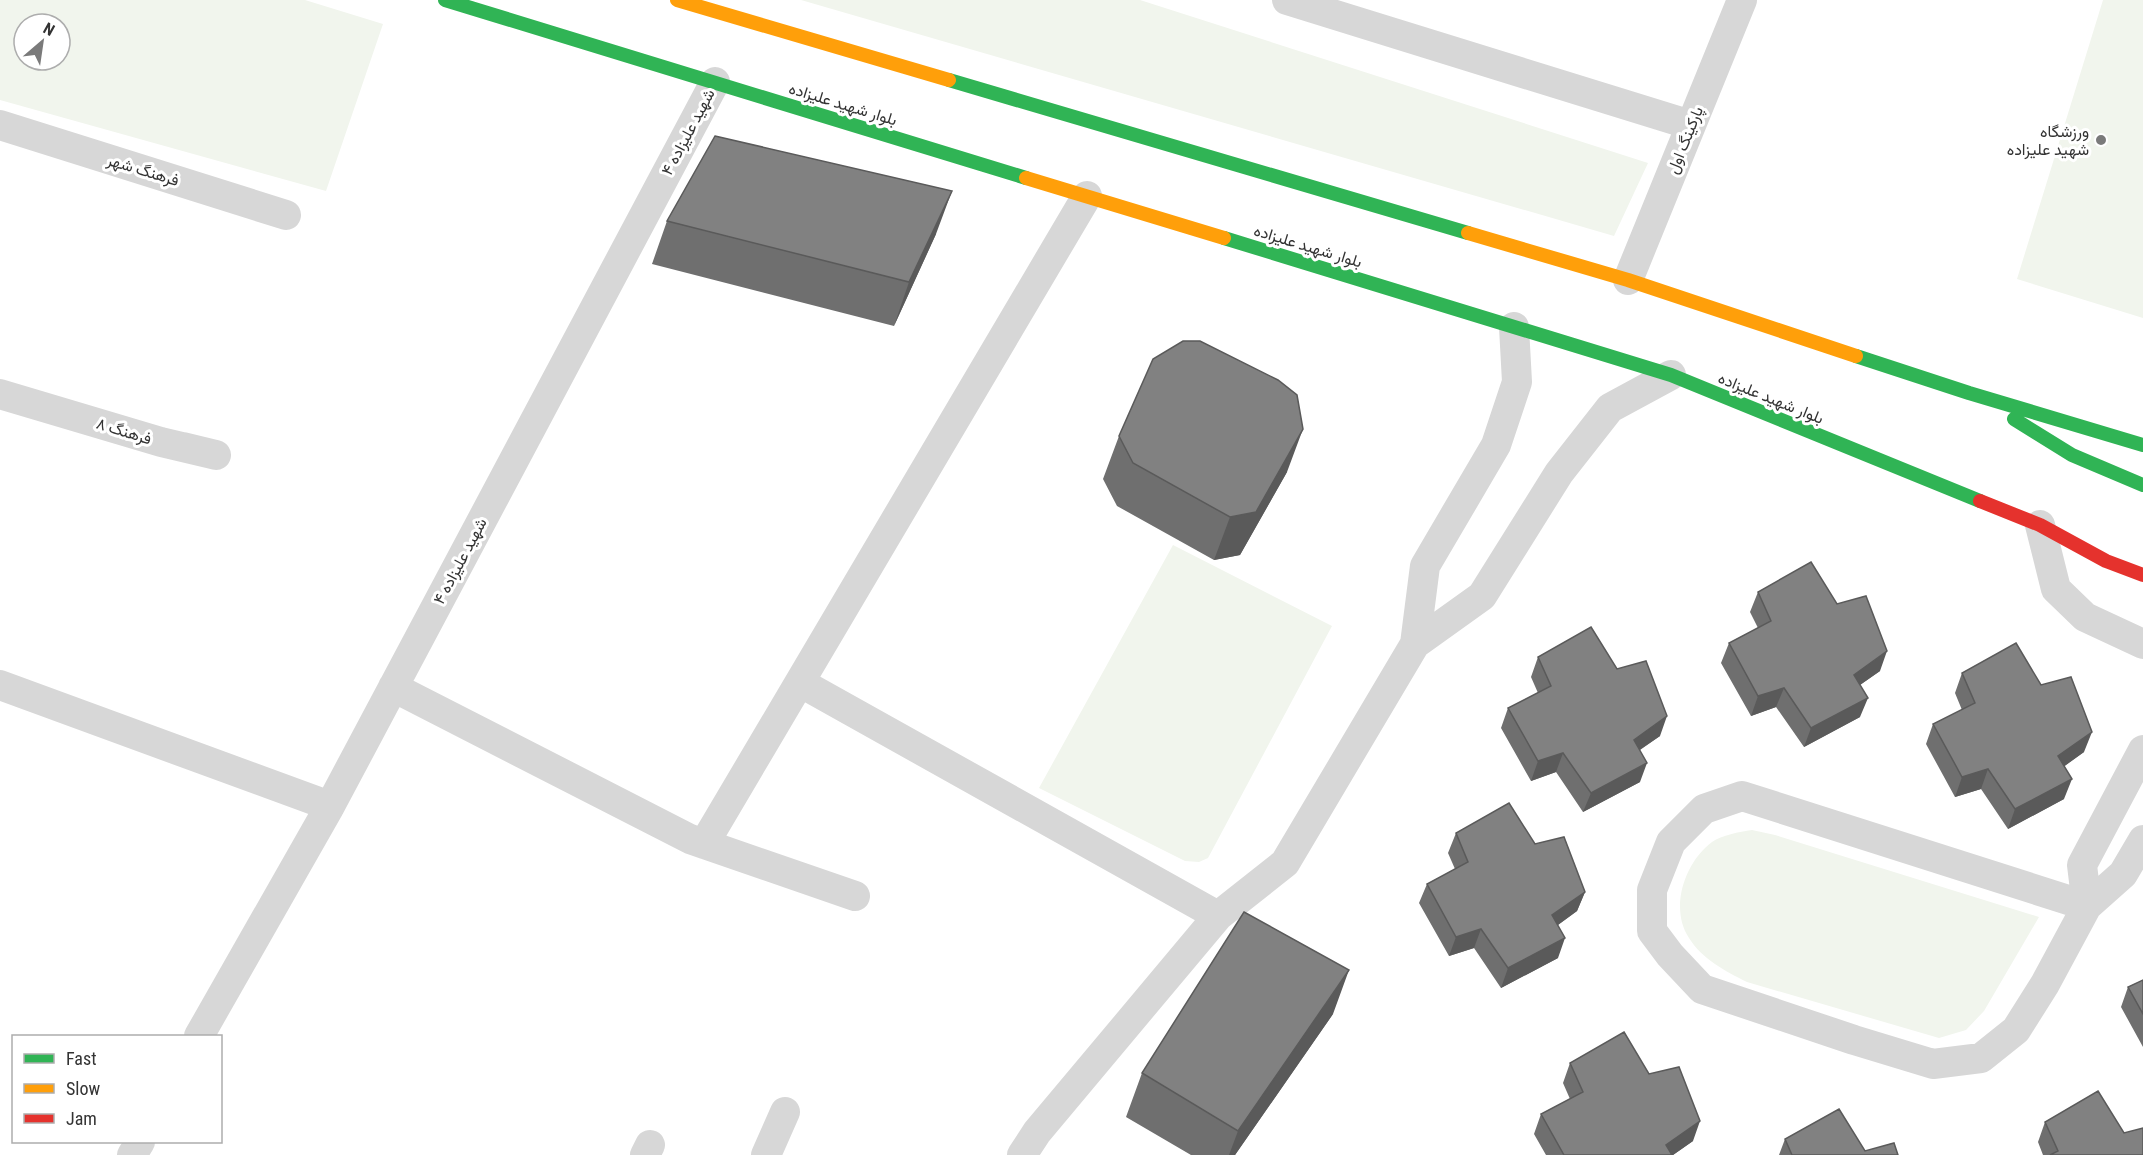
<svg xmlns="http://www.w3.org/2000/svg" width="2143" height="1155" viewBox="0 0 2143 1155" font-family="'Roboto Condensed',Vazirmatn,sans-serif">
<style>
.green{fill:#f1f5ed;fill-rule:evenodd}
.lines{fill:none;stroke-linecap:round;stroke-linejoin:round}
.street{stroke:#d7d7d7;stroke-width:30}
.fast{stroke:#30b455;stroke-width:14}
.slow{stroke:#ff9f0a;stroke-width:14}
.jam{stroke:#e5322d;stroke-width:14}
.wall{fill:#6f6f6f}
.shaded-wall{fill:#5a5a5a}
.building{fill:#818181;stroke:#5a5a5a;stroke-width:1.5}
.poi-dot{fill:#7a7a7a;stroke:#fff;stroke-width:2}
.labels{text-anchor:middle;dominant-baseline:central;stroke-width:6;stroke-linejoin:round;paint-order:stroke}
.street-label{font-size:16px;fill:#333;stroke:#fff}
.poi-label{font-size:16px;fill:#333;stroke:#fff;text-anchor:end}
</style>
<rect width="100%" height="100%" fill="#fff"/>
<path class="green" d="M 0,0 L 305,0 L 383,24 L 326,191 L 0,100 ZM 24,24 L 60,24 L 60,60 L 24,60 Z
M 801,0 L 1140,0 L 1648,163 L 1614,236 Z
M 2103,0 L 2143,0 L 2143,318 L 2017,279 Z
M 1173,545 L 1332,626 L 1208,858 L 1199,862 L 1185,861 L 1039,788 Z
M 1752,830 L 1775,835 L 2039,917 L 1984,1011 L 1966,1030 L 1939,1038 L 1747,982 C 1725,971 1702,959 1689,938 C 1669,908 1685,862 1712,842 C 1722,835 1739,832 1752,830 Z"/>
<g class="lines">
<path class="street" d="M 1287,0 L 1691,125
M 0,125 L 286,215
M 1628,280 L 1742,0
M 0,394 L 161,442 L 216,455 L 183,447
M 2040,525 L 2056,589 L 2085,617 L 2143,644
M 1415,644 L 1482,596 L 1559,473 L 1610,408 L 1671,375
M 801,683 L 1218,916
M 0,685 L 330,806
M 393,687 L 690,839 L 855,896
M 1742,796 L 2087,906 L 2045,984 L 2016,1030 L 1981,1058 L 1933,1064 L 1854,1040 L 1702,989 L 1670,955 L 1652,931 L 1652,890 L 1671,842 L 1704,809 Z
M 704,844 L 1087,196
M 2087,906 L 2082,865 L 2143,750
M 2087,906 L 2123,874 L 2143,840
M 199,1036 L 330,806 L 715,82
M 132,1155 L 140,1142
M 645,1155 L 650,1145
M 766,1155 L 785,1112
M 1022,1155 L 1037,1132 L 1218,916 L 1285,863 L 1415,644 L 1425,566 L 1496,445 L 1517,382 L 1514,327"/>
<path class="fast" d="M 445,0 L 1026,178
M 949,80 L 1468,233
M 1224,238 L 1671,375 L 1980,501
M 1856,356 L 1969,393 L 2143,445
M 2014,419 L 2072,455 L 2143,485"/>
<path class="slow" d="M 677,0 L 949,80
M 1026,178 L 1224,238
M 1468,233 L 1628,280 L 1856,356"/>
<path class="jam" d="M 1980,501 L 2040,525 L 2106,561 L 2143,575"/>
</g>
<path class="wall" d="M 667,221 L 936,234 L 894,326 L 652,264 Z
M 1119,436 L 1287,472 L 1240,555 L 1214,560 L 1117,506 L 1103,479 Z
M 1758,592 L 1837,604 L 1880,671 L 1860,685 L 1860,717 L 1804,747 L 1776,707 L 1751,716 L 1721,663 L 1729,643 L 1758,628 L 1750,612 Z
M 1538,657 L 1617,669 L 1660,736 L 1640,750 L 1640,782 L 1583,812 L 1556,772 L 1531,781 L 1501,728 L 1508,708 L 1538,693 L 1531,677 Z
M 1962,673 L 2041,685 L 2084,752 L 2064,766 L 2064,799 L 2008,829 L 1981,789 L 1955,797 L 1926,744 L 1933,724 L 1962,710 L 1955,693 Z
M 1456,833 L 1535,844 L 1585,892 L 1577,911 L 1558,925 L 1558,958 L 1501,988 L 1474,948 L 1449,956 L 1419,903 L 1427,884 L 1455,869 L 1448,853 Z
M 2143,980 L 2143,1047 L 2121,1007 L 2128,987 Z
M 1333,1014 L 1235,1155 L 1191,1155 L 1126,1117 L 1142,1073 Z
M 1570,1063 L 1649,1074 L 1693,1141 L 1673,1155 L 1546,1155 L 1534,1134 L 1541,1114 L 1570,1099 L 1563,1083 Z
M 2045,1122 L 2124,1133 L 2143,1155 L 2043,1155 L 2038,1142 Z
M 1785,1139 L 1865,1151 L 1898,1155 L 1779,1155 Z"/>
<path class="shaded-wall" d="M 952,191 L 936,234 L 894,326 L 909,282 Z
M 1303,429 L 1287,472 L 1240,555 L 1214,560 L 1230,517 Z
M 1887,651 L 1880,671 L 1847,694 L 1854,675 Z
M 1784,688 L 1776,707 L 1751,716 L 1758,696 Z
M 1868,698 L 1860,717 L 1804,747 L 1811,728 Z
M 1667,716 L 1660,736 L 1626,759 L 1634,740 Z
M 2092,732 L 2084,752 L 2051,776 L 2058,756 Z
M 1563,753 L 1556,772 L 1531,781 L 1538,761 Z
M 1647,763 L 1640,782 L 1583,812 L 1591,793 Z
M 1988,769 L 1981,789 L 1955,797 L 1962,777 Z
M 2072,779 L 2064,799 L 2008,829 L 2015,809 Z
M 1585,892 L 1577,911 L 1544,935 L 1552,915 Z
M 1481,929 L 1474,948 L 1449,956 L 1456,937 Z
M 1565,938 L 1558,958 L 1501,988 L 1508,968 Z
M 1349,970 L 1333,1014 L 1235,1155 L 1229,1155 L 1238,1131 Z
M 1700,1121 L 1693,1141 L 1673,1155 L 1663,1155 L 1666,1145 Z"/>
<path class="building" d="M 715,136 L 952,191 L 909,282 L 667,221 Z
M 1183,341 L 1200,341 L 1278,380 L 1297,395 L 1303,429 L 1256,512 L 1230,517 L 1133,463 L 1119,436 L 1153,359 Z
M 1811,562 L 1837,604 L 1866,596 L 1887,651 L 1854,675 L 1868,698 L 1811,728 L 1784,688 L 1758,696 L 1729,643 L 1771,621 L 1758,592 Z
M 1591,627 L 1617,669 L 1646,661 L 1667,716 L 1634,740 L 1647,763 L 1591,793 L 1563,753 L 1538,761 L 1508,708 L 1551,686 L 1538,657 Z
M 2016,643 L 2041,685 L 2071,677 L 2092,732 L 2058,756 L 2072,779 L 2015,809 L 1988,769 L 1962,777 L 1933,724 L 1975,703 L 1962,673 Z
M 1509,803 L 1535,844 L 1564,837 L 1585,892 L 1552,915 L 1565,938 L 1508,968 L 1481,929 L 1456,937 L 1427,884 L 1468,862 L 1456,833 Z
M 1244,912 L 1349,970 L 1238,1131 L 1142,1073 Z
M 2143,980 L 2143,1014 L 2128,987 Z
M 1624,1032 L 1649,1074 L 1679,1067 L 1700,1121 L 1666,1145 L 1672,1155 L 1564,1155 L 1541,1114 L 1583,1092 L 1570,1063 Z
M 2098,1091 L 2124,1133 L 2143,1128 L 2143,1155 L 2050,1155 L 2058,1151 L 2045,1122 Z
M 1839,1109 L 1865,1151 L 1894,1143 L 1898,1155 L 1792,1155 L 1785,1139 Z"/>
<circle class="poi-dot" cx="2101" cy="140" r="6"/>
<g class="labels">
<g class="street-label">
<text transform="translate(843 104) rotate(17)">بلوار شهید علیزاده</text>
<text transform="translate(688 132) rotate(-62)">شهید علیزاده ۴</text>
<text transform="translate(1685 140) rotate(-68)">پارکینگ اول</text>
<text transform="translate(143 170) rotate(17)">فرهنگ شهر</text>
<text transform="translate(1308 246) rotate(17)">بلوار شهید علیزاده</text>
<text transform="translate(1771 398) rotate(22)">بلوار شهید علیزاده</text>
<text transform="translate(124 431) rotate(17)">فرهنگ ۸</text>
<text transform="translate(460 561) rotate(-62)">شهید علیزاده ۴</text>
</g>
<g class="poi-label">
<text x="2089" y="131">ورزشگاه<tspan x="2089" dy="18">شهید علیزاده</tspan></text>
</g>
</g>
<rect x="12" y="1035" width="210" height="108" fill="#ffffff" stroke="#adadad" stroke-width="1.5"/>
<rect x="24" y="1054" width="30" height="9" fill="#30b455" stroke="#adadad" stroke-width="1.5"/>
<text x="66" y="1065" font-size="18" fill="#333333">Fast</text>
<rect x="24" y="1084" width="30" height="9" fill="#ff9f0a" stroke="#adadad" stroke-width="1.5"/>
<text x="66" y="1095" font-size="18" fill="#333333">Slow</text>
<rect x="24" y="1114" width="30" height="9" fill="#e5322d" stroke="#adadad" stroke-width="1.5"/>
<text x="66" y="1125" font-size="18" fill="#333333">Jam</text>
<g transform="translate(42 42) rotate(29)"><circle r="28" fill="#ffffff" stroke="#adadad" stroke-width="1.5"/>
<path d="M0-4.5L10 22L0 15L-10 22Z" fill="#7a7a7a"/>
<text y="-9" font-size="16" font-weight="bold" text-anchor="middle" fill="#333333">N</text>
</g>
</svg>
